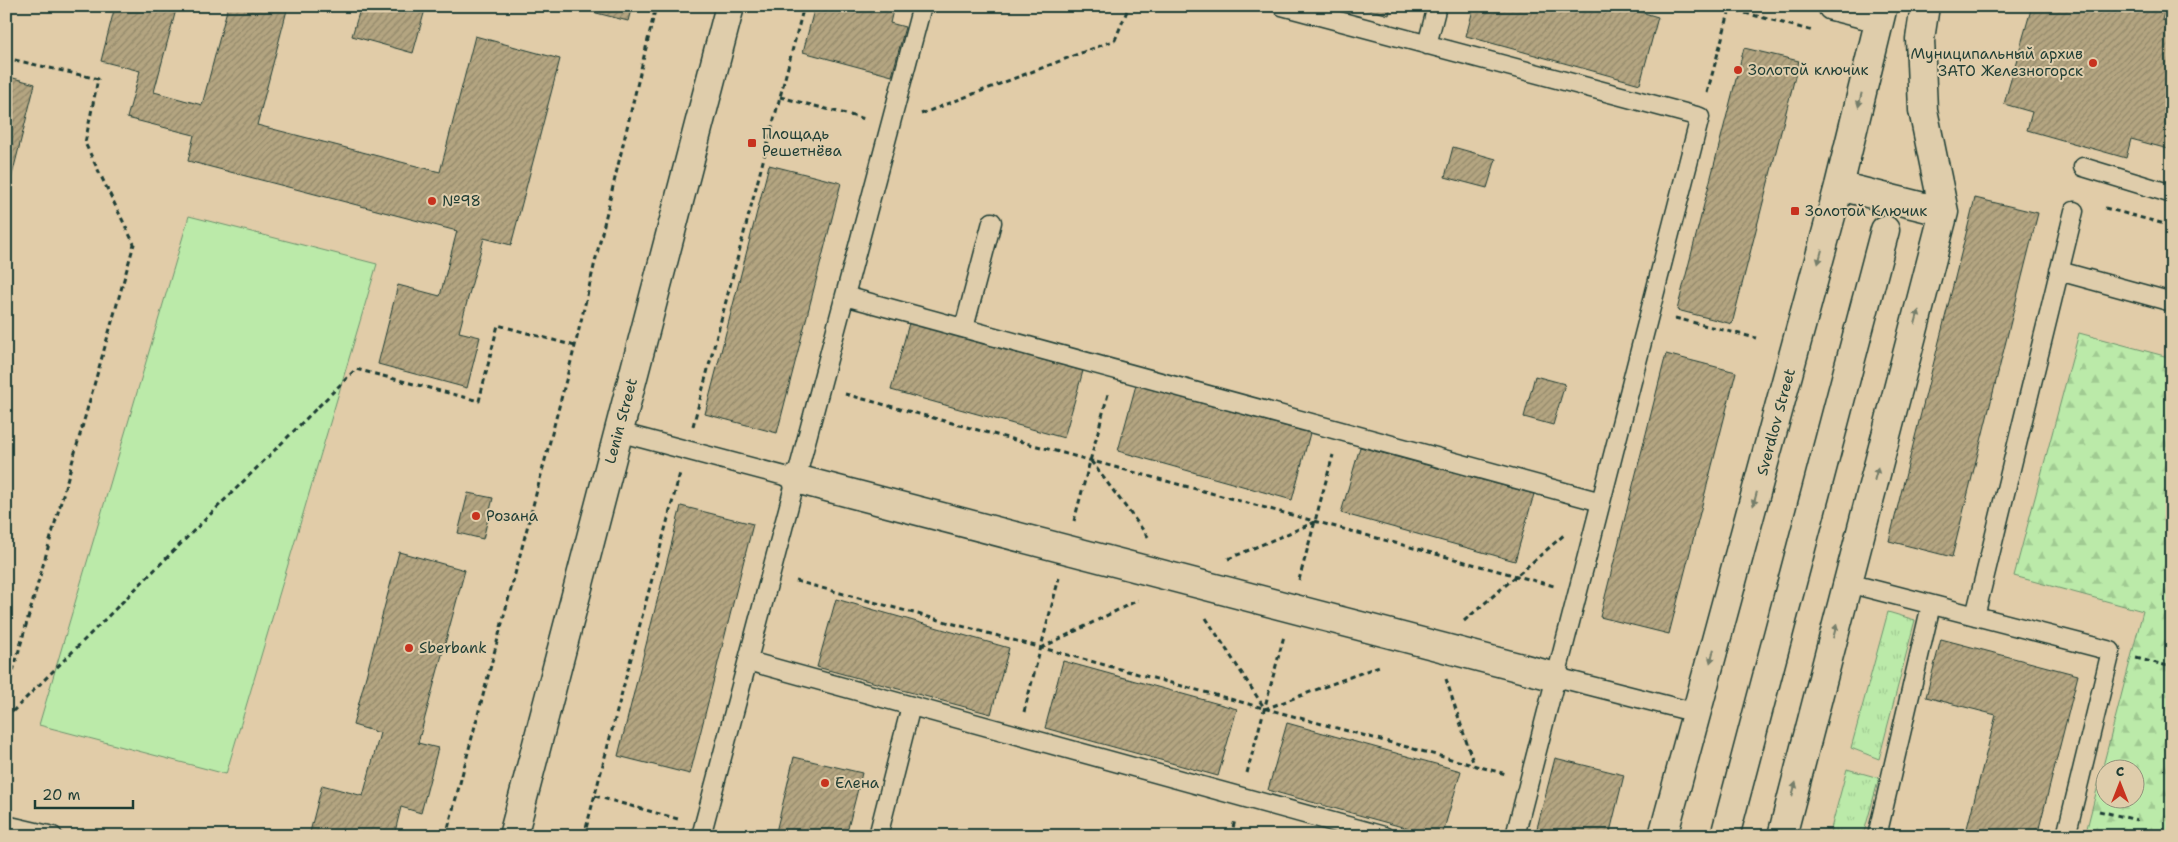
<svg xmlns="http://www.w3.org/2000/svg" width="2178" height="842" viewBox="0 0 2178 842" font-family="'Shantell Sans',sans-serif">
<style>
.grass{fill:url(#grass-tufts);stroke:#6d946e}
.forest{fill:url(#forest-firs);stroke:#6d946e;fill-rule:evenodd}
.pitch{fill:#bbeaa9;stroke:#6d946e}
.building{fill:url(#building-hatch);stroke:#1f3d34}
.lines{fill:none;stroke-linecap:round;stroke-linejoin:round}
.lane-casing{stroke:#1f3d34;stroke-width:21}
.street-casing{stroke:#1f3d34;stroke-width:31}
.secondary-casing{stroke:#1f3d34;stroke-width:31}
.path{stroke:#1f3d34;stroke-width:3;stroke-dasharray:5 4;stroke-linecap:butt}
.lane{stroke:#dfcdab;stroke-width:18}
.street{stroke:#dfcdab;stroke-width:28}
.secondary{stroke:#dfcdab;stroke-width:28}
.oneway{fill:#757e6a}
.poi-dot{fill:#c8321e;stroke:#dfcdab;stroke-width:2}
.labels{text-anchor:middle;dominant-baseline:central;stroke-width:4;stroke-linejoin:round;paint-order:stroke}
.poi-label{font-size:15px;fill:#1f3d34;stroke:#dfcdab;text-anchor:start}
.street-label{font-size:15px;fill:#1f3d34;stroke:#dfcdab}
</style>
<defs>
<pattern id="grass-tufts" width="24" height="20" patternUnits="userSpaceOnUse" patternTransform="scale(1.25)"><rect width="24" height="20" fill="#bbeaa9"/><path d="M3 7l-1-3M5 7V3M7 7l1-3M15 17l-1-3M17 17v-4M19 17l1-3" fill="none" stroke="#a0ca92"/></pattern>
<pattern id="forest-firs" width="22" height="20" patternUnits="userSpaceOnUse" patternTransform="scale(1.25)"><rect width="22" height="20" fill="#bbeaa9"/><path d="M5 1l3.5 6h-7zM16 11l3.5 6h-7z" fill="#a0ca92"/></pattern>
<pattern id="building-hatch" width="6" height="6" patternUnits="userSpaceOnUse" patternTransform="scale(1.25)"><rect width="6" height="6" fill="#b4a581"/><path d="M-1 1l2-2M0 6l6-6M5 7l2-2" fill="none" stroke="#92886a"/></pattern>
</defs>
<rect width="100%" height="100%" fill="#e1cca8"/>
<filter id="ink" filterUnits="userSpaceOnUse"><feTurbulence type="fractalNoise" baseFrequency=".02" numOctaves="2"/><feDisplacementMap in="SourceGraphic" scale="10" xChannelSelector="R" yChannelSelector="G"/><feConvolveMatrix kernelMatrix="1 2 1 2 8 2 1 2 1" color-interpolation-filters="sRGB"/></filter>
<g filter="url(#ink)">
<path class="grass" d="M 1888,612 L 1915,620 L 1879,759 L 1851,748 Z
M 1847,769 L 1879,778 L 1863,836 L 1829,836 Z"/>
<path class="forest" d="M 2079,333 L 2172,358 L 2172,836 L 2085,836 L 2143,611 L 2014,576 ZM 2106,770 L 2136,770 L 2136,800 L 2106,800 Z"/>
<path class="pitch" d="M 189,216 L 377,264 L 226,774 L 39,725 Z"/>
<path class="building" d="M 115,6 L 177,6 L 154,92 L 202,105 L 228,6 L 271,6 L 287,10 L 257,125 L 440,172 L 475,36 L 560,59 L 511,245 L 484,238 L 459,332 L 480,337 L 467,388 L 378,364 L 398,285 L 440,296 L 457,231 L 188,161 L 194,135 L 127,118 L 140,71 L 101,61 Z
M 361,6 L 426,6 L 413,53 L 352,36 Z
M 569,6 L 632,6 L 628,21 Z
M 815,6 L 894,6 L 890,23 L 905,27 L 892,76 L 803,52 Z
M 1356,6 L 1391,6 L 1389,15 Z
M 1474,6 L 1620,6 L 1658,17 L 1640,84 L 1466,36 Z
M 2032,6 L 2166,6 L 2162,20 L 2172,23 L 2172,150 L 2131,139 L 2126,158 L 2027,130 L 2032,112 L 2004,104 Z
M 1744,48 L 1799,61 L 1732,324 L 1677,310 Z
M 6,76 L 35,84 L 6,199 Z
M 1453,147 L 1496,159 L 1487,188 L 1445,177 Z
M 769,165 L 841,183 L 777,433 L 705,414 Z
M 1975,198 L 2038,213 L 1952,557 L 1889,541 Z
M 909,323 L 1083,371 L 1064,438 L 891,390 Z
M 1666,354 L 1736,372 L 1669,634 L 1600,617 Z
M 1535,376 L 1565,384 L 1553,425 L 1524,417 Z
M 1136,385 L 1310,433 L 1292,500 L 1118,451 Z
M 1360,447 L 1534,494 L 1515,561 L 1341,513 Z
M 468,493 L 493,498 L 483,539 L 458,533 Z
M 681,506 L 753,524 L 690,774 L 618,756 Z
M 399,552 L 465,570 L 418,743 L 438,748 L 421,813 L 401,807 L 394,836 L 309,836 L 322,785 L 363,796 L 380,733 L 353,725 Z
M 836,599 L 1009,648 L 991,714 L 817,667 Z
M 1941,639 L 2078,675 L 2037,836 L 1965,836 L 1996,715 L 1926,697 Z
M 1063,661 L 1237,709 L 1218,776 L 1045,728 Z
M 1287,723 L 1461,771 L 1442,836 L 1435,836 L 1268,790 Z
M 794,757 L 862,773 L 846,836 L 775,836 Z
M 1555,758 L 1624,775 L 1609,836 L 1535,836 Z"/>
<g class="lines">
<defs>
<path id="lane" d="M 1282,6 L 1700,117 L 1515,836
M 1427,45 L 1437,6
M 2083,167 L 2172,194
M 2059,271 L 2172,302
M 845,296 L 1601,502
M 964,328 L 992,222
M 618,432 L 796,479
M 1848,583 L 2111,651 L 2066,836
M 1975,616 L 2074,211
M 748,661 L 1384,836
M 1556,677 L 1697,713
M 6,825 L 53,836
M 701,836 L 922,6
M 878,836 L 911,706
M 1877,836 L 1931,605"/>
<path id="street" d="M 1832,6 L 1879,18
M 796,479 L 1556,677
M 1725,836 L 1885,230"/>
<path id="secondary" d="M 1839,186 L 1944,212
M 513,836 L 730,6
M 1663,836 L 1839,186 L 1883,6
M 1782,836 L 1944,212 L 1923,110 L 1920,39 L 1925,6"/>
</defs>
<use href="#lane" class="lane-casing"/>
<use href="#street" class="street-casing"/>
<use href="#secondary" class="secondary-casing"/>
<path class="path" d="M 1719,6 L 1813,31
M 6,58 L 98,79 L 85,143 L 134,244 L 6,696
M 1707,93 L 1730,9
M 780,97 L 865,119
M 921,114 L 1115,40 L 1129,6
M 2105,208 L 2172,226
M 1675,318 L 1756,338
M 845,394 L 1554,586
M 693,426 L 804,6
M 1091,461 L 1149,538
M 1074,521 L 1108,394
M 1228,559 L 1315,522
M 1299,580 L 1333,455
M 796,581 L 1506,774
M 1206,618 L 1265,709 L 1382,665
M 1464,621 L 1565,534
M 1041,648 L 1138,600
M 2136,658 L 2172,667
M 1446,679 L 1474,765
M 1024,712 L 1059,578
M 6,718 L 356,369 L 479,401 L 498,325 L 575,346
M 1247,773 L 1284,636
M 595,796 L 678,819
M 2099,811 L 2137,820
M 446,836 L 575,346 L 656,6
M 584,836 L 680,473
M 1231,836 L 1235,820"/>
<use href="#lane" class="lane"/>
<use href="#street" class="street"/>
<use href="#secondary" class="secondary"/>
</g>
<defs><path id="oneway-solid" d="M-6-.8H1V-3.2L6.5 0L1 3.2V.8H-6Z" transform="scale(1.25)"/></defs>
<g class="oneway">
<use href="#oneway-solid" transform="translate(1860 100) rotate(103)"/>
<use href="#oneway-solid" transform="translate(1820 257) rotate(105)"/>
<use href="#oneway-solid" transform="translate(1917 317) rotate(-75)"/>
<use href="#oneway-solid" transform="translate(1876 474) rotate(-75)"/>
<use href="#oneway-solid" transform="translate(1755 499) rotate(105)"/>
<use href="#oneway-solid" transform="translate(1835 631) rotate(-75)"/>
<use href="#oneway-solid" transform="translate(1712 656) rotate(105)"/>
<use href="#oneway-solid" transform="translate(1794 789) rotate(-75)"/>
</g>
</g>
<g class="poi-dot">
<circle cx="2093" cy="63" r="5"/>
<circle cx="1738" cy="70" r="5"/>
<rect x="747" y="138" width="10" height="10" rx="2.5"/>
<circle cx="432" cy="201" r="5"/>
<rect x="1790" y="206" width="10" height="10" rx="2.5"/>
<circle cx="476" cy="516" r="5"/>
<circle cx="409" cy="648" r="5"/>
<circle cx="825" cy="783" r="5"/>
</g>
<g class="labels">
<g class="poi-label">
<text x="2083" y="54" text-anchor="end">Муниципальный архив<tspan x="2083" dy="17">ЗАТО Железногорск</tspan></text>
<text x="1748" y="70">Золотой ключик</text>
<text x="762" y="134">Площадь<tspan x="762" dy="17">Решетнёва</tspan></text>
<text x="442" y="201">№98</text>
<text x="1805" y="211">Золотой Ключик</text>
<text x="486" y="516">Розана</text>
<text x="419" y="648">Sberbank</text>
<text x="835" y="783">Елена</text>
</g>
<g class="street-label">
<text transform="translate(621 421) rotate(-75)">Lenin Street</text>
<text transform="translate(1776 422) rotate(-75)">Sverdlov Street</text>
</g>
</g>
<rect width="2178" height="842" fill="none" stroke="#dfcdab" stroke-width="25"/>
<rect x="12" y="12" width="2153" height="817" fill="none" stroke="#1f3d34" stroke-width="2" filter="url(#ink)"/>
<g transform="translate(2120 784)"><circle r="24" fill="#dfcdab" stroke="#92937b"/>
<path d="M0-4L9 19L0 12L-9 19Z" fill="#c8321e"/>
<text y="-8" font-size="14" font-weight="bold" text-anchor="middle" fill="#1f3d34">С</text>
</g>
<path d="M35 800v8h98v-8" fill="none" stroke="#1f3d34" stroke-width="2.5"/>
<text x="42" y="800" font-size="15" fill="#1f3d34" stroke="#dfcdab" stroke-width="4" paint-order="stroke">20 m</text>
</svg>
